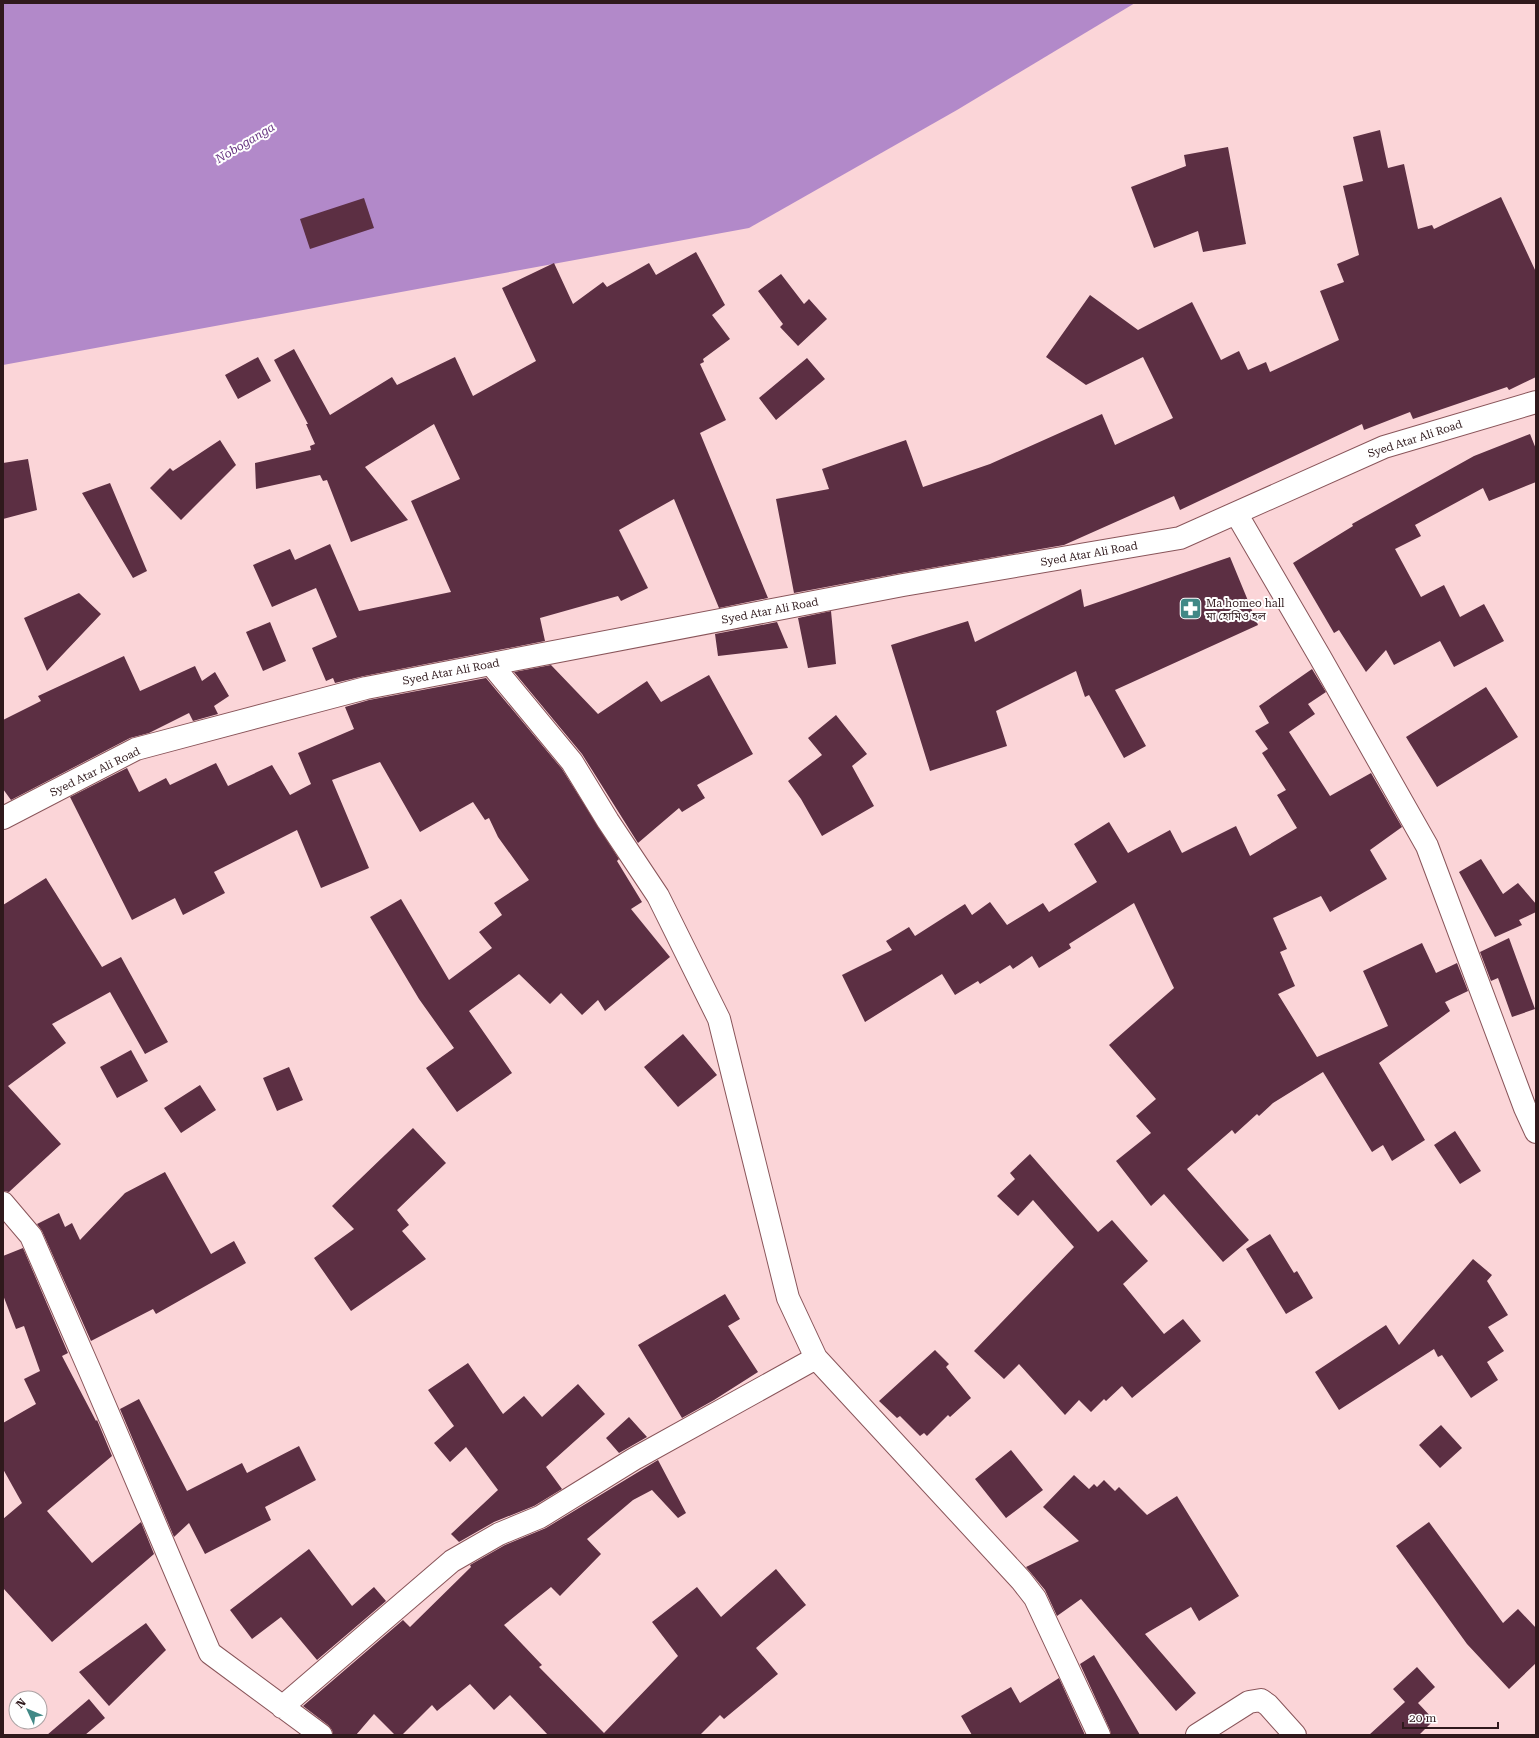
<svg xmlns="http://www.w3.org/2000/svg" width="1539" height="1738" viewBox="0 0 1539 1738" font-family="'Roboto Serif','Noto Sans Bengali',serif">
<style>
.water{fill:#b289c9}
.building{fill:#5c2f43}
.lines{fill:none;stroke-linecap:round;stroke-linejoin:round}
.minor-casing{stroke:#89555a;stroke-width:24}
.minor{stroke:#fff;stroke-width:22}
.labels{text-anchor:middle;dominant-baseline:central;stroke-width:4;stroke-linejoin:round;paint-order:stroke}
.street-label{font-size:11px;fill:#2f191c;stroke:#fff}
.poi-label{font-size:11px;fill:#2f191c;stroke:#fff;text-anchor:start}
.water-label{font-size:12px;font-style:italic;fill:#673481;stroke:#fff}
</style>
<rect width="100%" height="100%" fill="#fbd5d8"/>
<path class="water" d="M 3,3 L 1135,3 L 957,110 L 749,228 L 3,365 Z"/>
<path class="building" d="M 1380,130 L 1388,168 L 1404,164 L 1418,229 L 1432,225 L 1434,229 L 1501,197 L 1536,272 L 1536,377 L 1509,390 L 1507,387 L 1413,419 L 1410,412 L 1364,430 L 1362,424 L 1180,510 L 1174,496 L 1064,545 L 901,573 L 794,593 L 776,499 L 829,489 L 822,469 L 906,440 L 923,487 L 990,464 L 1102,414 L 1115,445 L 1173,418 L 1143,357 L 1086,385 L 1046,357 L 1090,295 L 1138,330 L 1192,302 L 1221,360 L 1239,351 L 1248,370 L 1266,362 L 1270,372 L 1339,340 L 1320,291 L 1344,282 L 1337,264 L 1359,255 L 1343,186 L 1363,181 L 1353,137 Z
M 1228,147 L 1246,244 L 1203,252 L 1198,231 L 1154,248 L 1131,187 L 1186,166 L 1184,155 Z
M 364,198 L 374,228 L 310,249 L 300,219 Z
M 696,252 L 725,305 L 712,315 L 730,339 L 703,359 L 704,362 L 700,364 L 726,420 L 700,433 L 768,598 L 719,608 L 674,499 L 619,530 L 648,588 L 621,601 L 618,596 L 540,618 L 545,641 L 364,676 L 335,683 L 333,678 L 326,681 L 312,648 L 337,637 L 316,588 L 272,607 L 253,565 L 290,549 L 295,560 L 330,544 L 359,611 L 451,592 L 411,501 L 460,479 L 434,424 L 365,467 L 408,520 L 351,542 L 327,480 L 323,481 L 320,475 L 256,489 L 255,463 L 311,450 L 310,446 L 315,444 L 306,424 L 308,424 L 274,360 L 294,349 L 330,415 L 392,377 L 397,385 L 455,357 L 473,396 L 536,361 L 502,288 L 554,263 L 573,304 L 603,282 L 607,287 L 649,263 L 656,275 Z
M 781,274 L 804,304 L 809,299 L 827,319 L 798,346 L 780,327 L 783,324 L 758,291 Z
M 258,357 L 271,381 L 238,399 L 225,375 Z
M 807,358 L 825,379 L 776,420 L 759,398 Z
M 1530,434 L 1536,449 L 1536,482 L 1489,501 L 1483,488 L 1415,525 L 1421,536 L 1395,549 L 1421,597 L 1444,585 L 1460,617 L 1484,604 L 1504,641 L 1454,667 L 1440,641 L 1394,665 L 1386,650 L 1366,672 L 1339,630 L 1334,633 L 1293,563 L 1353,526 L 1352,524 L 1474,456 Z
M 220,440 L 236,465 L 181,520 L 150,488 L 170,468 L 173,471 Z
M 28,459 L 37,510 L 3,519 L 3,463 Z
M 110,483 L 147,571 L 133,578 L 82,493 Z
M 1230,557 L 1258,625 L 1115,690 L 1146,746 L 1124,758 L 1089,695 L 1085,697 L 1076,671 L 996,711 L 1007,746 L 930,771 L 891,645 L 968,621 L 975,642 L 1081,589 L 1084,607 Z
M 79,593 L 101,614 L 47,671 L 24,618 Z
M 831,611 L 836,664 L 808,668 L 798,618 Z
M 270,622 L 286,661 L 263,671 L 246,632 Z
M 777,622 L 788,648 L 718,656 L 715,634 Z
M 124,656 L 140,691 L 195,666 L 202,681 L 215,672 L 229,696 L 214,706 L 218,714 L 193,721 L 189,713 L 149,733 L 130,738 L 11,800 L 3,789 L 3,720 L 41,701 L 38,696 Z
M 551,665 L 598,714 L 647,681 L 661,702 L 709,675 L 753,754 L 697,785 L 705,798 L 682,812 L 679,808 L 638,843 L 582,754 L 514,672 Z
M 1312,669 L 1326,692 L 1308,704 L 1315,714 L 1289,732 L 1330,796 L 1371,773 L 1402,827 L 1370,850 L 1387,879 L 1330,912 L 1321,896 L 1273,918 L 1287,949 L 1280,952 L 1295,986 L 1278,994 L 1317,1057 L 1388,1026 L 1363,971 L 1422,943 L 1436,973 L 1457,963 L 1468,991 L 1443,1003 L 1445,1002 L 1450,1011 L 1379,1063 L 1425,1140 L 1392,1161 L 1383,1145 L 1372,1152 L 1323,1072 L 1273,1103 L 1259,1116 L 1257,1114 L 1235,1134 L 1232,1130 L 1187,1169 L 1249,1240 L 1223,1262 L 1164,1194 L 1151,1206 L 1116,1161 L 1151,1133 L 1136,1116 L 1156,1099 L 1109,1045 L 1174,988 L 1134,903 L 1069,944 L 1071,948 L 1039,968 L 1032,956 L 1013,969 L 1010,965 L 980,984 L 978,981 L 955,995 L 942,974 L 865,1022 L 842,975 L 892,950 L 886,941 L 909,927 L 915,936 L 965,904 L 972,915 L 990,902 L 1007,925 L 1043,903 L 1049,912 L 1097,882 L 1074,844 L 1109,822 L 1128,853 L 1170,830 L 1182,853 L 1236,826 L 1250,856 L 1297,828 L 1277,795 L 1286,790 L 1262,753 L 1268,749 L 1255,731 L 1269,723 L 1259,706 Z
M 486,678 L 562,769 L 619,859 L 617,861 L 642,902 L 631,909 L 670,957 L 605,1011 L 598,1000 L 582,1015 L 561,993 L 550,1004 L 519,974 L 469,1011 L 512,1073 L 457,1112 L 426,1068 L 454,1048 L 419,999 L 370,917 L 401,899 L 449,980 L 492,948 L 479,932 L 502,915 L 494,903 L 529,880 L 498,837 L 489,818 L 485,820 L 473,802 L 420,832 L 380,762 L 332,780 L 369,868 L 321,888 L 297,830 L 214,872 L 225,893 L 183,915 L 175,898 L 132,920 L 70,797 L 127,768 L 139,792 L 166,778 L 170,785 L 216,763 L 228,786 L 272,765 L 290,795 L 311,784 L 298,753 L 354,729 L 345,707 L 369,700 Z
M 1486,687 L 1518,737 L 1437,787 L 1406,737 Z
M 836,715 L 867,754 L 852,766 L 874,806 L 822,836 L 801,799 L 788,781 L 822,755 L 808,738 Z
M 1481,859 L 1503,894 L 1518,883 L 1536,904 L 1536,912 L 1519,920 L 1522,925 L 1495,937 L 1459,872 Z
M 46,878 L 102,967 L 121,957 L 168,1042 L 145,1054 L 110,992 L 52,1024 L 66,1043 L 8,1086 L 61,1144 L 9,1192 L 3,1191 L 3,905 Z
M 1509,938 L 1535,1009 L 1512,1017 L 1498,978 L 1491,981 L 1480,952 Z
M 683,1034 L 717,1075 L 678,1107 L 644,1067 Z
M 131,1050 L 148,1081 L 117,1098 L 100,1067 Z
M 289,1067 L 303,1100 L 277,1111 L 263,1078 Z
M 200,1085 L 216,1110 L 181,1133 L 164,1108 Z
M 413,1128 L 446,1163 L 397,1210 L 409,1225 L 402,1231 L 426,1259 L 351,1311 L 314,1258 L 354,1229 L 332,1206 Z
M 1455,1131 L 1481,1171 L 1460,1184 L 1434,1145 Z
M 1030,1154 L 1098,1232 L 1112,1220 L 1148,1261 L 1123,1284 L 1164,1334 L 1183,1319 L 1201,1341 L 1132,1398 L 1122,1386 L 1106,1401 L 1104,1399 L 1091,1412 L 1079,1400 L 1065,1415 L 1019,1364 L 1004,1379 L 974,1351 L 1074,1247 L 1033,1200 L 1018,1216 L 997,1196 L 1015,1179 L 1010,1173 Z
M 165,1172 L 211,1254 L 234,1241 L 246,1263 L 156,1314 L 153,1309 L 91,1341 L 42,1231 L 37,1224 L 59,1213 L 65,1227 L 72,1223 L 80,1240 L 125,1193 Z
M 1270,1234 L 1294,1273 L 1297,1271 L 1313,1298 L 1286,1314 L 1246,1249 Z
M 23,1248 L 68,1353 L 62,1356 L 96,1421 L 97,1420 L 112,1456 L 47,1511 L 92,1563 L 141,1522 L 154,1554 L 52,1642 L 3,1588 L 3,1519 L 22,1503 L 3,1469 L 3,1423 L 36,1404 L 24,1379 L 40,1371 L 24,1326 L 16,1329 L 3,1295 L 3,1256 Z
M 1473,1259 L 1492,1275 L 1487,1281 L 1508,1315 L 1488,1327 L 1504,1351 L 1487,1362 L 1498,1380 L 1471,1398 L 1442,1355 L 1438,1357 L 1434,1349 L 1339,1410 L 1315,1372 L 1386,1325 L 1399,1345 Z
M 725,1294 L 740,1319 L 728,1326 L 758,1372 L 714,1400 L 682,1418 L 638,1345 Z
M 935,1350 L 949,1364 L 946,1367 L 971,1398 L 950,1417 L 948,1415 L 927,1436 L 924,1433 L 920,1436 L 900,1416 L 897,1418 L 879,1401 Z
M 468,1363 L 503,1414 L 524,1396 L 542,1417 L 578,1384 L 605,1414 L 546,1467 L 562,1489 L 534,1506 L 494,1522 L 459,1542 L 451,1534 L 498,1490 L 466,1447 L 450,1462 L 434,1443 L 454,1426 L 428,1390 Z
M 139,1399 L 187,1491 L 242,1463 L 247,1473 L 299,1446 L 316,1480 L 265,1507 L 271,1520 L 205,1554 L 189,1523 L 174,1537 L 120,1409 Z
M 629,1417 L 647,1437 L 619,1453 L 606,1438 Z
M 1441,1425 L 1462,1448 L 1440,1468 L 1419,1445 Z
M 1011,1450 L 1043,1490 L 1006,1518 L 975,1479 Z
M 658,1460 L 686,1513 L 678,1518 L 652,1490 L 633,1500 L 587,1539 L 601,1554 L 560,1596 L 551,1587 L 504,1625 L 542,1665 L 539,1667 L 604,1733 L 678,1656 L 652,1622 L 697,1587 L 721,1617 L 776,1569 L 806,1605 L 756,1648 L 778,1674 L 724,1719 L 720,1715 L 700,1735 L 548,1735 L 510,1695 L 494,1710 L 470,1684 L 437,1711 L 432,1705 L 402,1735 L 395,1735 L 374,1714 L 356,1735 L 333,1735 L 332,1730 L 328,1725 L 303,1706 L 403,1620 L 410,1627 L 471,1567 L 470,1565 L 505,1545 L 546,1528 Z
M 1074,1475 L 1089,1489 L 1094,1484 L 1097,1487 L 1104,1480 L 1115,1491 L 1119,1487 L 1147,1515 L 1177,1496 L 1239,1596 L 1199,1621 L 1191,1607 L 1145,1634 L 1196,1693 L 1176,1711 L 1081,1599 L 1057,1616 L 1045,1590 L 1026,1567 L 1079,1541 L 1043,1507 Z
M 1429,1522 L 1503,1623 L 1518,1609 L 1536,1628 L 1536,1663 L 1509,1689 L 1467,1644 L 1396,1546 Z
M 309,1549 L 352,1606 L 374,1587 L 386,1601 L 317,1660 L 281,1617 L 252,1639 L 230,1610 Z
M 146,1623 L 166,1650 L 109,1706 L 79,1672 Z
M 1094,1655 L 1140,1735 L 1111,1735 L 1110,1730 L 1080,1664 Z
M 1417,1667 L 1435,1687 L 1418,1703 L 1434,1720 L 1419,1735 L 1369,1735 L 1405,1702 L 1393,1689 Z
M 1059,1678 L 1085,1735 L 972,1735 L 961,1716 L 1011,1687 L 1020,1703 Z
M 89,1699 L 105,1718 L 85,1735 L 47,1735 Z"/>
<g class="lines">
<defs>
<path id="minor" d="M 1236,513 L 1320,657 L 1427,846 L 1525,1108 L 1536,1132
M 491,664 L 572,762 L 608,821 L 658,896 L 719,1019 L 788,1298 L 816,1358 L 1021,1580 L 1035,1598 L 1099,1735
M 3,818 L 136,749 L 366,688 L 903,585 L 1180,538 L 1384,447 L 1536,402
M 3,1203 L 31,1236 L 90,1371 L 210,1653 L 321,1735
M 282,1707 L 452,1561 L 499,1534 L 540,1517 L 634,1459 L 816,1358
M 1197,1735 L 1249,1702 L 1261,1700 L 1268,1705 L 1295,1735"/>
</defs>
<use href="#minor" class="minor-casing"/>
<use href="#minor" class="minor"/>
</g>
<defs>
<symbol id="pharmacy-square" viewBox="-11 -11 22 22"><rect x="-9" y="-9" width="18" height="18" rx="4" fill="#418886" stroke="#fff"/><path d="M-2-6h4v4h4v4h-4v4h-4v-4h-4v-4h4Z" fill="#fff"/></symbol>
</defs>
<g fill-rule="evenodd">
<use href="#pharmacy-square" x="1178" y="596" width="25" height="25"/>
</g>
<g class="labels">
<g class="street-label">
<text transform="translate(1415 439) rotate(-18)">Syed Atar Ali Road</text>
<text transform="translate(1089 554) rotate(-10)">Syed Atar Ali Road</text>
<text transform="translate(770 611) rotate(-11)">Syed Atar Ali Road</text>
<text transform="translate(451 672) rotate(-11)">Syed Atar Ali Road</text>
<text transform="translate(95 772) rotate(-26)">Syed Atar Ali Road</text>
</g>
<g class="poi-label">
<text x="1206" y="603">Ma homeo hall<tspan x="1206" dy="13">মা হোমিও হল</tspan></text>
</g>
<g class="water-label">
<text transform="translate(245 143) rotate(-31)">Noboganga</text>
</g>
</g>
<rect width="1539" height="1738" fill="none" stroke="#2f191c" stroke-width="8"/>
<g transform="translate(28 1710) rotate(314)"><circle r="19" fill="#ffffff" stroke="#aca3a4"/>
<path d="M0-3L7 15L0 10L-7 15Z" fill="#418886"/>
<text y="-6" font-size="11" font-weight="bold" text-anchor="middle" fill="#2f191c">N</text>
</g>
<path d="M1403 1722v6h95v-6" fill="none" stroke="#2f191c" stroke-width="2"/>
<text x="1409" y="1722" font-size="12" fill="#2f191c" stroke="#ffffff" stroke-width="3" paint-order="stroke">20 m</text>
</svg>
